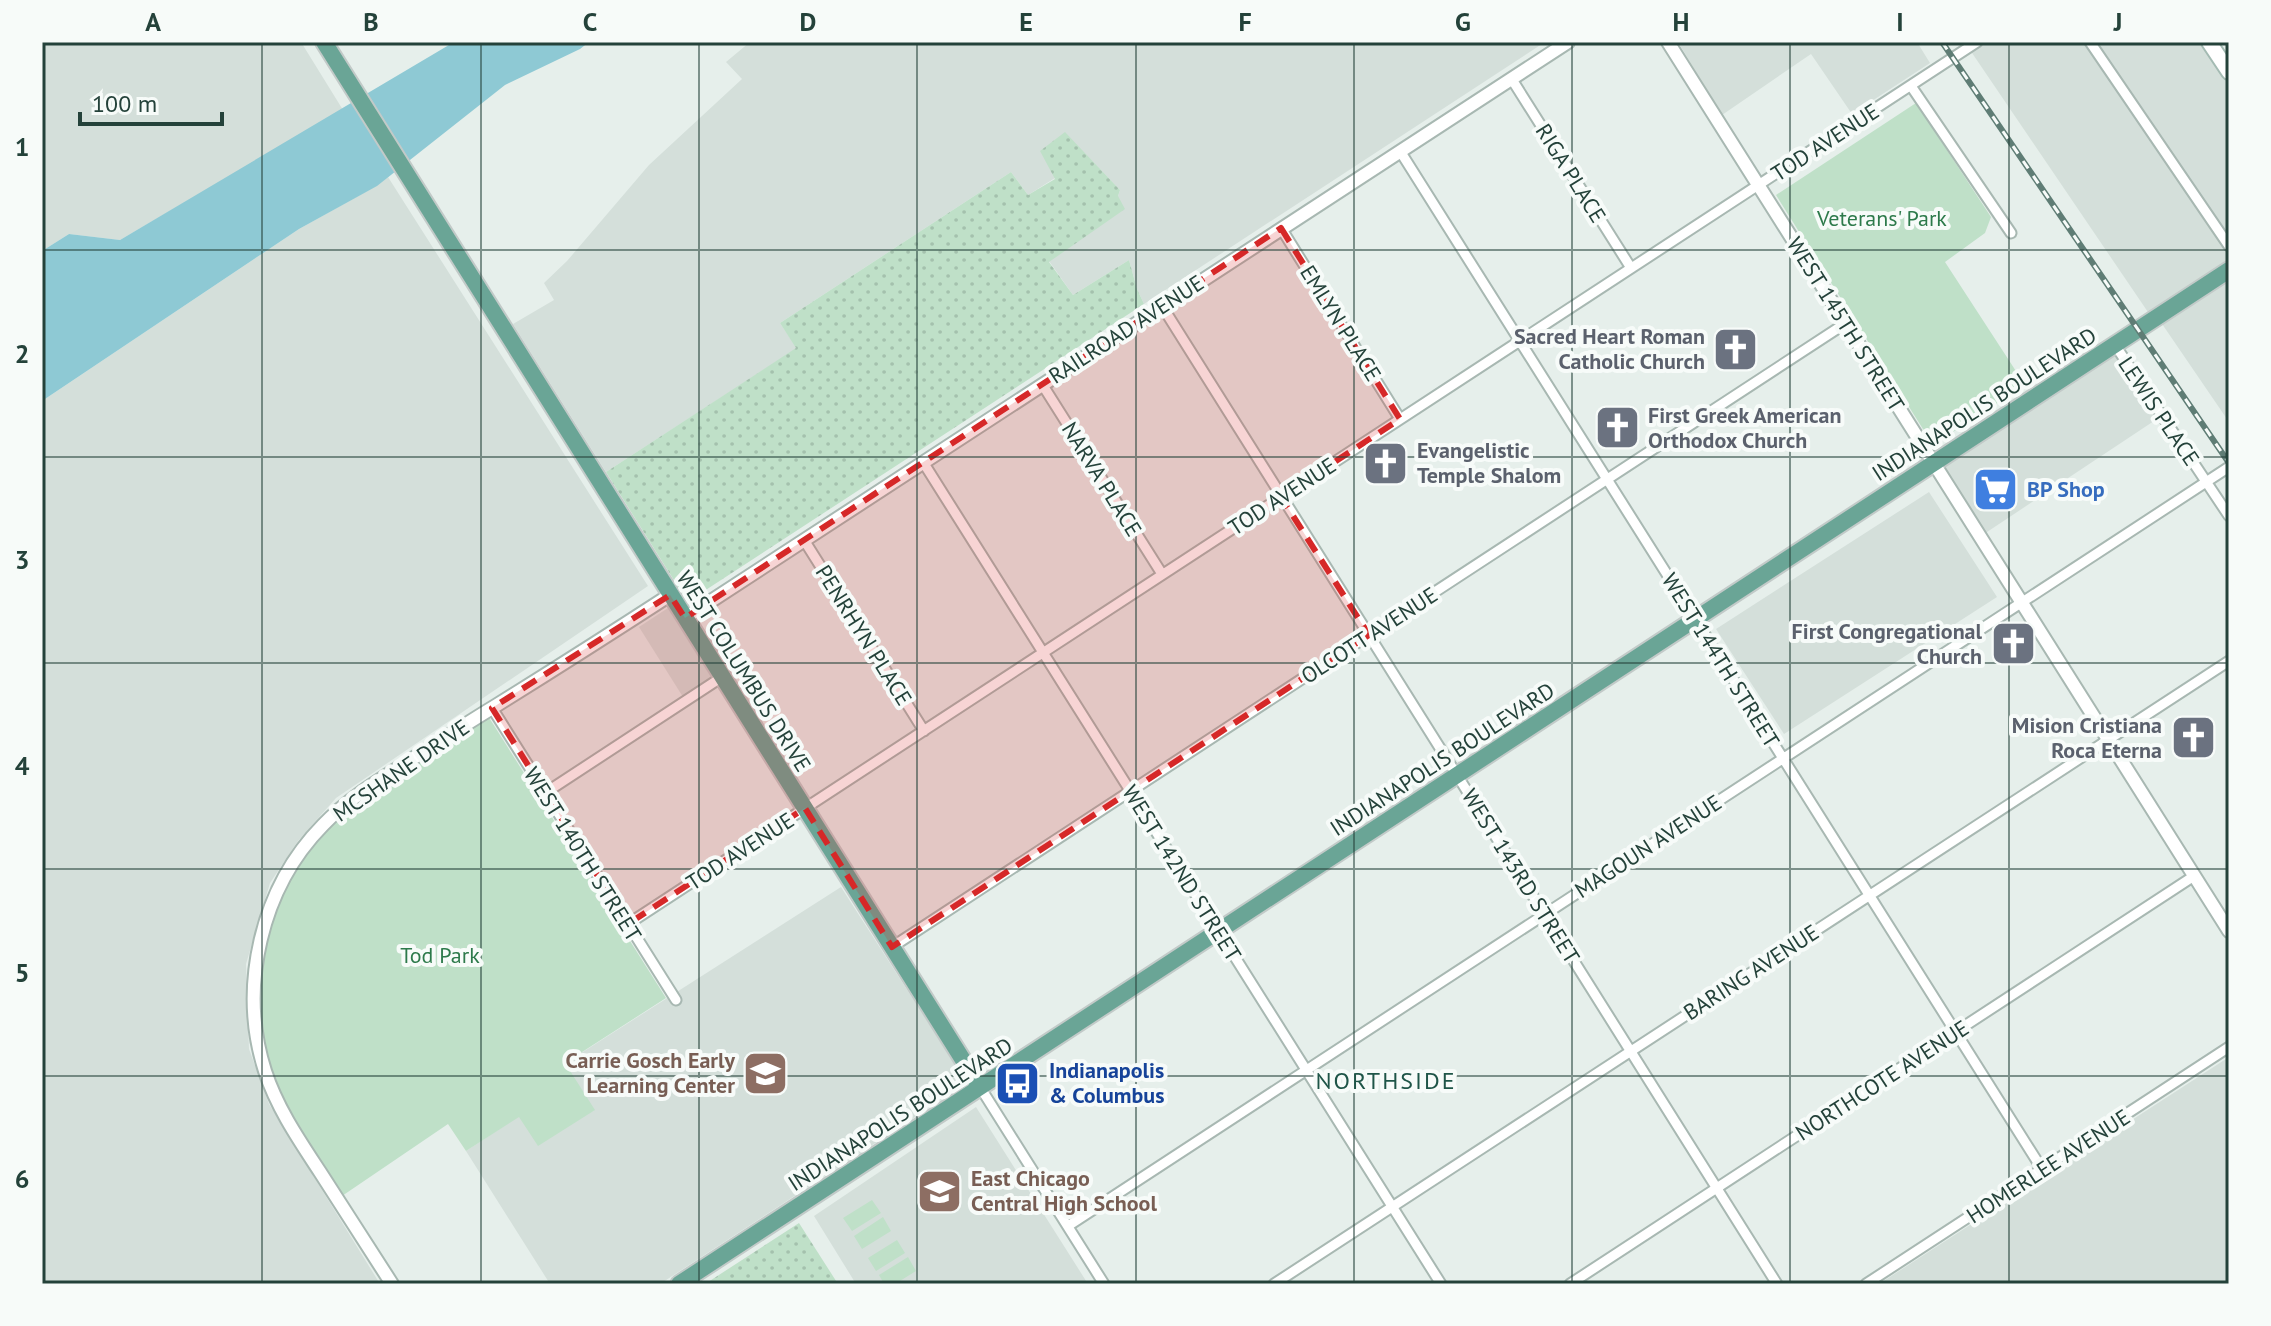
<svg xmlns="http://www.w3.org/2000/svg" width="2271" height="1326" viewBox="0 0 2271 1326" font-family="'PT Sans',sans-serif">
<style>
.built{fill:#d4dfda}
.grass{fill:url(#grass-dots)}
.park{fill:#bfe0c8}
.water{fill:#8ec9d4}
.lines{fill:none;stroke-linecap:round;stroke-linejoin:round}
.minor-casing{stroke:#a8b8b2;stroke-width:13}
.tertiary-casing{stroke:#a8b8b2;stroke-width:16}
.secondary-casing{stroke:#a4bbb3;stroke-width:18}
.primary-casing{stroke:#c2cac8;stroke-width:20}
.minor{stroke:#fff;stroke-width:9}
.tertiary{stroke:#fff;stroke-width:12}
.secondary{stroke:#fff;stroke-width:14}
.primary{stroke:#6aa596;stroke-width:16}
.rail-casing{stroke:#5f7d75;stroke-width:6}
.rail{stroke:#f7fbf9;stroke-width:3;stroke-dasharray:9;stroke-linecap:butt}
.marked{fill:#d62828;fill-opacity:0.2;stroke:#d62828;stroke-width:6;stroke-dasharray:16 10;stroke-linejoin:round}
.grid{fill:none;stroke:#24423a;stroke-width:2;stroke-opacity:0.55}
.labels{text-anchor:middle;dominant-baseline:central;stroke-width:8;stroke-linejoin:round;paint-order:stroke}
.street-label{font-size:22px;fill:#24423a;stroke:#f7fbf9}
.park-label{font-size:22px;fill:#2d7a4b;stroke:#f7fbf9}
.worship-label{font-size:22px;font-weight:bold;fill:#5b616d;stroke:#f7fbf9;text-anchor:end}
.shop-label{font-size:22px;font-weight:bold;fill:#366cbe;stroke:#f7fbf9;text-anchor:start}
.education-label{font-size:22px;font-weight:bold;fill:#785e54;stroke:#f7fbf9;text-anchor:end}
.transit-label{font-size:22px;font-weight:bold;fill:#164399;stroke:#f7fbf9;text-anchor:start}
.neighbourhood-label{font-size:24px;letter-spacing:2px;fill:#1f5548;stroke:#f7fbf9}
.neatline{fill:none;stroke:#24423a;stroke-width:3}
.grid-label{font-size:26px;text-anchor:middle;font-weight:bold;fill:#24423a}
</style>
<defs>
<pattern id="grass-dots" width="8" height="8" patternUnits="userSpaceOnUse" patternTransform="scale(2)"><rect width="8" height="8" fill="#bfe0c8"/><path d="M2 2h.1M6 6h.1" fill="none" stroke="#a4c1ad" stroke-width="1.8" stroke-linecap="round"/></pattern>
</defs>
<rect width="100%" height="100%" fill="#e6efeb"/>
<path class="built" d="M 42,42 L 301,42 L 343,110 L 120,240 L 69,234 L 42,251 Z
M 750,42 L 1545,42 L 1144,304 L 1137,289 L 1129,260 L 1073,295 L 1049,261 L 1118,196 L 1120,190 L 1065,133 L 1055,178 L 1028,195 L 1011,172 L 780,323 L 797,348 L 606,472 L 513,324 L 554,300 L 544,283 L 567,261 L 649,165 L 742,79 L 726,62 Z
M 1678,42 L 1917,42 L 1930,63 L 1852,114 L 1811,54 L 1722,115 Z
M 1982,42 L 2207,42 L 2229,75 L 2229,268 L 2152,318 L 1970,50 Z
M 388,177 L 648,586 L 336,798 L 298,841 L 270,883 L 246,964 L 249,1049 L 269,1104 L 380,1284 L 42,1284 L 42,401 L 299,229 L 376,186 Z
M 2229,273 L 2229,422 L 2158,318 Z
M 2115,348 L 2160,417 L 1981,536 L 1937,464 Z
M 1929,492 L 1997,597 L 1784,734 L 1716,629 Z
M 668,608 L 712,678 L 683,697 L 639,627 Z
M 841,887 L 967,1083 L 660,1284 L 550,1284 L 466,1151 L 519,1116 L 594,1111 L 564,1064 Z
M 2229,1057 L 2229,1284 L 1879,1284 Z
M 976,1107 L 1088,1284 L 856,1284 L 814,1216 Z"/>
<path class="grass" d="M 1065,132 L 1120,190 L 1118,196 L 1125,209 L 1049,262 L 1073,295 L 1129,260 L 1137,289 L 1144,304 L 695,597 L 689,597 L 682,593 L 606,472 L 796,348 L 780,323 L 1011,172 L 1028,195 L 1055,179 L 1040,151 Z
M 799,1223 L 838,1284 L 705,1284 Z"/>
<path class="park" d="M 1916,103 L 1991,217 L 1985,233 L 1945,262 L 2025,385 L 1933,445 L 1776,195 Z
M 488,716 L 666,998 L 565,1063 L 595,1110 L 538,1146 L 519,1117 L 466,1151 L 448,1124 L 342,1196 C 315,1153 285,1112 270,1063 C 245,980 273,876 338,818 C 383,779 438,749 488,716 Z
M 872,1200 L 881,1213 L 852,1231 L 843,1218 Z
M 883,1217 L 891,1231 L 862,1249 L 854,1236 Z
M 897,1240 L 905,1253 L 876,1271 L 868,1258 Z
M 908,1257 L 916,1271 L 895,1284 L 884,1284 L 879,1275 Z"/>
<path class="water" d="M 454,42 L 589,42 L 580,49 L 505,85 L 377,186 L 299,229 L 42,401 L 42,251 L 69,234 L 120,240 Z"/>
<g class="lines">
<defs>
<path id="minor" d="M 2090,42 L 2229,246
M 1511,78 L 1631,268
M 1911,86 L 2011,233
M 1400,151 L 2042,1169
M 1281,228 L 1400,419
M 1162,306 L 1777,1284
M 2115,345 L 2229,516
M 1042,384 L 1162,574
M 923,462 L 1441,1284
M 804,540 L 924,731
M 492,708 L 676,1000
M 545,793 L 722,677
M 628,924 L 1977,42
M 892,947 L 1846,323
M 980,1087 L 1104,1284
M 1068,1226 L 2229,467
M 1274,1284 L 2229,661
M 1570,1284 L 2194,876
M 1866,1284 L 2229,1047"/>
<path id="tertiary" d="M 1668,42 L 2229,931
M 685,618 L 1568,42
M 392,1284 C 368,1247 344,1209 320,1172 C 299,1140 277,1108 265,1071 C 238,987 261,888 323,825 C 346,801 373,784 400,767 C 432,746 464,725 497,705 C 555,669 613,632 670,595"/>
<path id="secondary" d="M 2209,42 L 2229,72"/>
<path id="primary" d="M 324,42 L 980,1087
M 679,1284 L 2229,270"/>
</defs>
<use href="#minor" class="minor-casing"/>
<use href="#tertiary" class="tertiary-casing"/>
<use href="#secondary" class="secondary-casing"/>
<use href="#primary" class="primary-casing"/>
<use href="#minor" class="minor"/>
<use href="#tertiary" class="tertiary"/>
<use href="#secondary" class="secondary"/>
<use href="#primary" class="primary"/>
<defs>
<path id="rail" d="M 1942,42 L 2229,463"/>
</defs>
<use href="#rail" class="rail-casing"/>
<use href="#rail" class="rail"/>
</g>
<path class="marked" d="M 1281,228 L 1400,419 L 1281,497 L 1369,635 L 892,947 L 805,808 L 628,924 L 492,708 L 670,595 L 685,618 Z"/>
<path class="grid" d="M 262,42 L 262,1284M 481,42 L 481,1284M 699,42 L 699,1284M 917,42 L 917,1284M 1136,42 L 1136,1284M 1354,42 L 1354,1284M 1572,42 L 1572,1284M 1790,42 L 1790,1284M 2009,42 L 2009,1284M 42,250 L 2229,250M 42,457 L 2229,457M 42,663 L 2229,663M 42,869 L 2229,869M 42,1076 L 2229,1076"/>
<defs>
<symbol id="church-square" viewBox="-11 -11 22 22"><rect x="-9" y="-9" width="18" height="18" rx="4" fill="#6b7280" stroke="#f7fbf9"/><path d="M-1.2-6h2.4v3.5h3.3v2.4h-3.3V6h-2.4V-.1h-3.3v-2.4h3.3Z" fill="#fff"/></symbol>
<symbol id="supermarket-square" viewBox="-11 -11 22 22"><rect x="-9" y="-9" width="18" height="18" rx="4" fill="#3f7fe0" stroke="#f7fbf9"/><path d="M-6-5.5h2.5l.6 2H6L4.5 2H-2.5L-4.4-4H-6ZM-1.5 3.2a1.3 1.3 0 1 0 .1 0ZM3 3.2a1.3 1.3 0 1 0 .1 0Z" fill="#fff"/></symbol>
<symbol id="school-square" viewBox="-11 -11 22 22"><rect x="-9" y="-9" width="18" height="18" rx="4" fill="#8d6e63" stroke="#f7fbf9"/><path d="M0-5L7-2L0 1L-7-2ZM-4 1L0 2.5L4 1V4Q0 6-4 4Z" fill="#fff"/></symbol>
<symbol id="bus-square" viewBox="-11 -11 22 22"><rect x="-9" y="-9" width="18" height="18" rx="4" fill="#1a4fb4" stroke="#f7fbf9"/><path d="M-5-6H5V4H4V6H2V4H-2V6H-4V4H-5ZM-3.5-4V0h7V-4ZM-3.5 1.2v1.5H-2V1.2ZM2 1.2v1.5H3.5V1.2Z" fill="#fff"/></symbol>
</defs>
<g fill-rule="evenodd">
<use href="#church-square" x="1710" y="324" width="51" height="51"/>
<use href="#church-square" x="1592" y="402" width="51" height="51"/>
<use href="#church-square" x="1360" y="438" width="51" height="51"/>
<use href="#supermarket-square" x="1970" y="464" width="51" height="51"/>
<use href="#church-square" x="1988" y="618" width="51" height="51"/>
<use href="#church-square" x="2168" y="712" width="51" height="51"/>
<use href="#school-square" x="740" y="1048" width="51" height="51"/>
<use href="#bus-square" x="992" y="1058" width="51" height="51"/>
<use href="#school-square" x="914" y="1166" width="51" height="51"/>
</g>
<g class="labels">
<g class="street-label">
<text transform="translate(1825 142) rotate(-33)">TOD AVENUE</text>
<text transform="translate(1571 173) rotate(58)">RIGA PLACE</text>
<text transform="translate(1341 323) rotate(58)">EMLYN PLACE</text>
<text transform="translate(1846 324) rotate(58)">WEST 145TH STREET</text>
<text transform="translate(1126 329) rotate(-33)">RAILROAD AVENUE</text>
<text transform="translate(1984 404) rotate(-33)">INDIANAPOLIS BOULEVARD</text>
<text transform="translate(2159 411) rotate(56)">LEWIS PLACE</text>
<text transform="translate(1102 479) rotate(58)">NARVA PLACE</text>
<text transform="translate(1282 496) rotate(-33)">TOD AVENUE</text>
<text transform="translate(864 635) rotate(58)">PENRHYN PLACE</text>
<text transform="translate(1369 635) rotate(-33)">OLCOTT AVENUE</text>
<text transform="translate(1721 660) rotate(58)">WEST 144TH STREET</text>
<text transform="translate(744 671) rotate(58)">WEST COLUMBUS DRIVE</text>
<text transform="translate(1442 759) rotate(-33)">INDIANAPOLIS BOULEVARD</text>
<text transform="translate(401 770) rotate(-35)">MCSHANE DRIVE</text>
<text transform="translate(1648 846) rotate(-33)">MAGOUN AVENUE</text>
<text transform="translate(740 851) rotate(-33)">TOD AVENUE</text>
<text transform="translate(583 854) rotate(58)">WEST 140TH STREET</text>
<text transform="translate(1182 873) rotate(58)">WEST 142ND STREET</text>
<text transform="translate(1521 876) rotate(58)">WEST 143RD STREET</text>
<text transform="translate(1751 972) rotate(-33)">BARING AVENUE</text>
<text transform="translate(1882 1080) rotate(-33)">NORTHCOTE AVENUE</text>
<text transform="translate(900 1114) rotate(-33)">INDIANAPOLIS BOULEVARD</text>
<text transform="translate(2048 1166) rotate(-33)">HOMERLEE AVENUE</text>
</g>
<g class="park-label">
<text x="1882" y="218">Veterans' Park</text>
<text x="440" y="955">Tod Park</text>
</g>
<g class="worship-label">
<text x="1705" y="336">Sacred Heart Roman<tspan x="1705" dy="25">Catholic Church</tspan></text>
<text x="1648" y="415" text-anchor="start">First Greek American<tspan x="1648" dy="25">Orthodox Church</tspan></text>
<text x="1417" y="450" text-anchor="start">Evangelistic<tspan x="1417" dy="25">Temple Shalom</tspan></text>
<text x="1982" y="631">First Congregational<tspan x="1982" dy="25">Church</tspan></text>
<text x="2162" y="725">Mision Cristiana<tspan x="2162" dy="25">Roca Eterna</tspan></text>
</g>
<g class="shop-label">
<text x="2027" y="489">BP Shop</text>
</g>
<g class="education-label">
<text x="735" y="1060">Carrie Gosch Early<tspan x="735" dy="25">Learning Center</tspan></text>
<text x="971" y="1178" text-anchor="start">East Chicago<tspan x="971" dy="25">Central High School</tspan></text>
</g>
<g class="transit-label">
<text x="1049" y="1070">Indianapolis<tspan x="1049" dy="25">&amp; Columbus</tspan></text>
</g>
<g class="neighbourhood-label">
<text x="1386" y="1080">NORTHSIDE</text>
</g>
</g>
<rect width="2271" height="1326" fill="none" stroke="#f7fbf9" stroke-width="88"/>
<path d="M80 112v12h142v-12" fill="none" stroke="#24423a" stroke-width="4"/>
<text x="92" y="112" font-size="24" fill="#24423a" stroke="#f7fbf9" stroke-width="6" paint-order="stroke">100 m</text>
<rect x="44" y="44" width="2183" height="1238" class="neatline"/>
<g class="grid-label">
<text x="153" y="31">A</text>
<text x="371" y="31">B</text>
<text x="590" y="31">C</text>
<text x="808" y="31">D</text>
<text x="1026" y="31">E</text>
<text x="1245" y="31">F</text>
<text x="1463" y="31">G</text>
<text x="1681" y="31">H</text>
<text x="1900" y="31">I</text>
<text x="2118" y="31">J</text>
<text x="22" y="156">1</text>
<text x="22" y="363">2</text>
<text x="22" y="569">3</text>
<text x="22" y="775">4</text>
<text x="22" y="982">5</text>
<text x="22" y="1188">6</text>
</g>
</svg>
